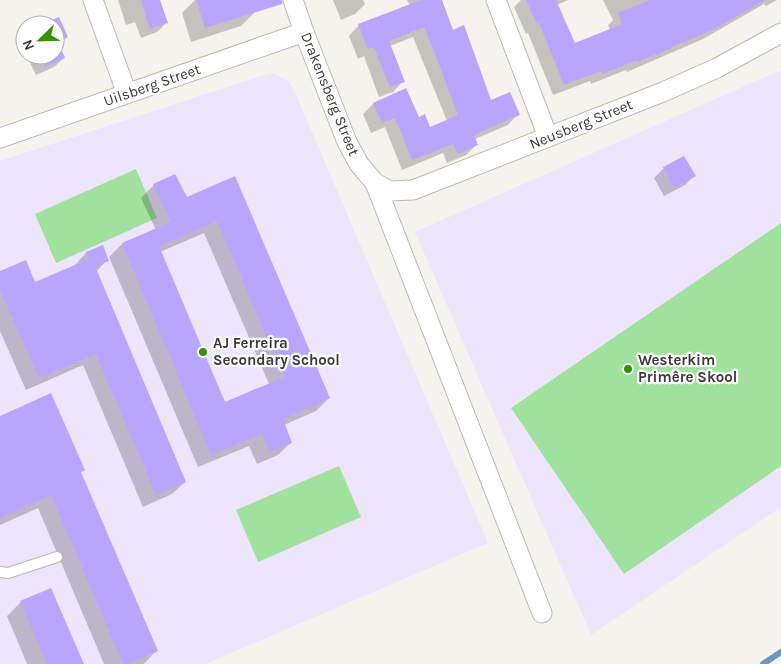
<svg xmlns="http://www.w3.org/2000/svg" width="781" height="664" viewBox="0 0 781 664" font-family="Karla,sans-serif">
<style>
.education{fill:#ece5fb}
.green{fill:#a0e19e}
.shadow{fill:#0003;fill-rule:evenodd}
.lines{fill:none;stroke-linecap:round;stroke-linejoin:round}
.stream{stroke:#6d97bd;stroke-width:6}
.building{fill:#b6a6fe;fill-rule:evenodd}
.service-casing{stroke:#bab9b3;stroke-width:12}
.minor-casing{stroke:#bab9b3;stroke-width:21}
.service{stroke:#fff;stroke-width:10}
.minor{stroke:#fff;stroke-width:19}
.poi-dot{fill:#369103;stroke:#fff;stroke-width:2}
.labels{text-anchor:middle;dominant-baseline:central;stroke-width:4.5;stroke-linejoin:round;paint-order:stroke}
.street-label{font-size:15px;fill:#3b3a38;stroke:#fff}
.poi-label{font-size:15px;font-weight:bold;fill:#3b3a38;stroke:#fff;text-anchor:start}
</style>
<rect width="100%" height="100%" fill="#f5f3ed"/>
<path class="education" d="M 781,70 L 781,507 L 591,635 L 415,232 Z
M 274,73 L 289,82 L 297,97 L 488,543 L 205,664 L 0,664 L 0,161 L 261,76 Z"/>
<path class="green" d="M 136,169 L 157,218 L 56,263 L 35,214 Z
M 781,223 L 781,466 L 624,574 L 511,408 Z
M 339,466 L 361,517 L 258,562 L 236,510 Z"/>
<path class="shadow" d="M 118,0 L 159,0 L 166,23 L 157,32 L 141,38 L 135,22 L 126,25 Z
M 195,0 L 252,0 L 255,12 L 241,26 L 191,42 L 182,13 Z
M 333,0 L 363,0 L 365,4 L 355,14 L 341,20 Z
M 407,0 L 441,0 L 452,31 L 490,102 L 518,114 L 508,125 L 475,139 L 477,144 L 466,155 L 447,163 L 443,153 L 402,170 L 385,127 L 371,133 L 363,114 L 373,104 L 405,90 L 418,119 L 429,129 L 447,121 L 413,37 L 390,46 L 403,81 L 393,92 L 379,97 L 364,56 L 358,59 L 349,36 L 359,25 L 410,6 Z
M 521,0 L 568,0 L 557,5 L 575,44 L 610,30 L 608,25 L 613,20 L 603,0 L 777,0 L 766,6 L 764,4 L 703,39 L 627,72 L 626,70 L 591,84 L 590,81 L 553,95 L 528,33 L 526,34 L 514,7 Z
M 58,18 L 67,37 L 58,46 L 64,58 L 54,67 L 36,75 L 26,55 L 55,55 L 55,25 L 44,25 Z
M 25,36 L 25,52 L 20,41 Z
M 684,157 L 694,176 L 685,185 L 664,196 L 654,178 L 664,168 Z
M 234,178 L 329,398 L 316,411 L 284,425 L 291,442 L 278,455 L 257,464 L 249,446 L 198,467 L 109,257 L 122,244 L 156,230 L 141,198 L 154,185 L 186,199 ZM 204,233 L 269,384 L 224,404 L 160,252 Z
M 102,246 L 107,260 L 96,272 L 185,482 L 172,494 L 143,507 L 83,365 L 26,390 L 0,331 L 0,273 L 35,283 L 74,266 L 86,253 Z
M 0,417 L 84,470 L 80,473 L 156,651 L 144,664 L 104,664 L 38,508 L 0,525 Z
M 21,602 L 83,664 L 27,664 L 7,616 Z"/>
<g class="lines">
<path class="stream" d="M 763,664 L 781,652"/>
</g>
<path class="building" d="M 141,0 L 160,0 L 168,23 L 150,29 Z
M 196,0 L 282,0 L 282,4 L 205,28 Z
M 421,0 L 442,0 L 453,30 L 464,25 L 491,100 L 510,92 L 520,115 L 474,135 L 478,145 L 458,154 L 453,144 L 412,160 L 395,118 L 382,123 L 373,103 L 406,88 L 419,117 L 425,114 L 430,127 L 458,115 L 434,51 L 424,27 L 389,41 L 405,82 L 390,87 L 374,47 L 368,49 L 358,24 Z
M 526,0 L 556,0 L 575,43 L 622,24 L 618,13 L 650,0 L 765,0 L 715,29 L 671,47 L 672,48 L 637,62 L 637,60 L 602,74 L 601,71 L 564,85 L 539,23 L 537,24 Z
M 59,17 L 68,37 L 58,42 L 65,58 L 45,67 L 40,55 L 55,55 L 55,25 L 41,25 Z
M 684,156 L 696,176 L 674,188 L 663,167 Z
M 175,174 L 187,197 L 235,176 L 330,398 L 283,419 L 292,443 L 270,452 L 262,434 L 211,455 L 122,243 L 171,222 L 153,184 ZM 217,221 L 284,377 L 225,402 L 159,246 Z
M 103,245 L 109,261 L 95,266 L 186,482 L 156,495 L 96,354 L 39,378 L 0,290 L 0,271 L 26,260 L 35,282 L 89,259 L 86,252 Z
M 51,393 L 85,470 L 81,472 L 158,651 L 128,664 L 123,664 L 51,495 L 0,518 L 0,416 Z
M 51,588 L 84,664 L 47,664 L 20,601 Z"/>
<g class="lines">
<defs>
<path id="service" d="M 0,572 L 8,573 L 57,557"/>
<path id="minor" d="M 93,0 L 127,94
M 293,0 L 304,32 L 347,142 L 359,164 L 375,183 L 542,613
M 496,0 L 548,137
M 0,138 L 304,32
M 375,183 L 390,191 L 413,190 L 663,92 L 717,68 L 781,33"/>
</defs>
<use href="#service" class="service-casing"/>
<use href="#minor" class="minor-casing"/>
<use href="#service" class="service"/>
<use href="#minor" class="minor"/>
</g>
<g class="poi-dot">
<circle cx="203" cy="352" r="5"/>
<circle cx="628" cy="369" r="5"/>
</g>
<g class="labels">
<g class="street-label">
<text transform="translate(152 85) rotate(-19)">Uilsberg Street</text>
<text transform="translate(330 94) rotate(68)">Drakensberg Street</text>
<text transform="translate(581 124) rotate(-22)">Neusberg Street</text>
</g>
<g class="poi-label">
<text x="213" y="343">AJ Ferreira<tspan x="213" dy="17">Secondary School</tspan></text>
<text x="638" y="360">Westerkim<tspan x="638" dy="17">Primêre Skool</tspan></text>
</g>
</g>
<g transform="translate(40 40) rotate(247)"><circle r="24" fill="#ffffff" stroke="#b1b0af"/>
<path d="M0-4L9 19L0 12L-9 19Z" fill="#369103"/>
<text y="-8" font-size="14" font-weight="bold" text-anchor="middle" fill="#3b3a38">N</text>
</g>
</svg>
